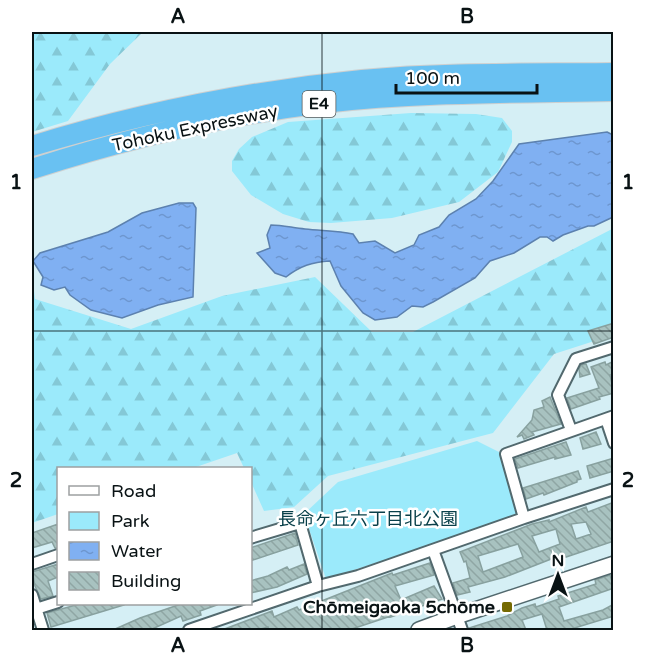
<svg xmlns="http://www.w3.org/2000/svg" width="645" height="662" viewBox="0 0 645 662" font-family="'Varela Round','Noto Sans JP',sans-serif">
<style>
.green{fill:#9beafb}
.forest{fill:url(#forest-firs)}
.water{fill:url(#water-ripples);stroke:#5c81af;stroke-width:1.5}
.building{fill:url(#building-back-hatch);stroke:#88a19f;stroke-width:1.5;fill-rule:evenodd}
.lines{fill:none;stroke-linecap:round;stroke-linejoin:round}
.street-casing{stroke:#52696e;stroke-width:14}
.secondary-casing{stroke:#52696e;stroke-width:18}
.highway-casing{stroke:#ced0d0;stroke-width:22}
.street{stroke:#fff;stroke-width:10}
.secondary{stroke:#fff;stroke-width:15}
.highway{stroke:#69c1f2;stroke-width:20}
.grid{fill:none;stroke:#091214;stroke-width:1.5;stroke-opacity:0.55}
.poi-dot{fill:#756a02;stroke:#fff;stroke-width:2}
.labels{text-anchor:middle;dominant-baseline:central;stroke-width:5;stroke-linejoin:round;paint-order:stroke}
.shield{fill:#fff;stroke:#53595a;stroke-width:1.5}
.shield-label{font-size:16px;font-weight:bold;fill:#091214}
.street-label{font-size:18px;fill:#091214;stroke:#fff}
.park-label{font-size:18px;fill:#09404a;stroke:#fff}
.poi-label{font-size:18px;font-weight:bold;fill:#091214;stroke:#fff;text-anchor:end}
.neatline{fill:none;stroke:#091214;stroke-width:2}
.grid-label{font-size:20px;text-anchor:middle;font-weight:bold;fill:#091214}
</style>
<defs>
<pattern id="forest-firs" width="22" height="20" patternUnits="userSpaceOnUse" patternTransform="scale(1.5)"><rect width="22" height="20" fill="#9beafb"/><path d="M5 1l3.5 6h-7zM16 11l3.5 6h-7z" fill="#84c8d6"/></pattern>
<pattern id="water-ripples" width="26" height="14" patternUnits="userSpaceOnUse" patternTransform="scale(1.5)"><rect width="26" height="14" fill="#80b0f2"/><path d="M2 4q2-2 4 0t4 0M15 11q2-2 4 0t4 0" fill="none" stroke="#6d96cf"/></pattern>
<pattern id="building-back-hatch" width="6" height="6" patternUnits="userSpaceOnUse" patternTransform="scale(1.5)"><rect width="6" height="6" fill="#a8c2c0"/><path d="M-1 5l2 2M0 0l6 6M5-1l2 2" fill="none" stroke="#8fa6a4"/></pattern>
</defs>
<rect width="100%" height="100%" fill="#d5eff5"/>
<path class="green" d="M 477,441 L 499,452 L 518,517 L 326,579 L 304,514 L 338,482 Z"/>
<path class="forest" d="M 32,32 L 143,32 L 110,64 L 68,121 L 32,132 Z
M 411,113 L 476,114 L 502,118 L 512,131 L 512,142 L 498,172 L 459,202 L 392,218 L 331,223 L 309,222 L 283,214 L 251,195 L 232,171 L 232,161 L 239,149 L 252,137 L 288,122 Z
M 612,229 L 614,231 L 613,335 L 554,354 L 493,433 L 328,476 L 294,507 L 264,511 L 251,482 L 250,468 L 244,468 L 237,453 L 193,468 L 58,468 L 58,514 L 32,523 L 32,275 L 35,299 L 131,329 L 222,296 L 315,277 L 372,332 L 413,332 Z"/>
<path class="water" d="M 607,132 L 613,135 L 613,220 L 611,218 L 594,226 L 588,226 L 563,235 L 553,241 L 547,237 L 540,237 L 514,253 L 490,261 L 475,278 L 433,302 L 423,307 L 412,306 L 397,317 L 375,320 L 363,313 L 341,286 L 330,261 C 312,262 300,266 286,277 L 275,273 L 257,253 L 270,248 L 267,235 L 271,225 C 283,225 293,228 305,229 C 321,231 337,230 353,234 L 359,243 L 375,241 L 395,253 L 414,245 L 419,235 L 439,227 L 449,215 L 476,199 L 493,181 L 519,144 Z
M 179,203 L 193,203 L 196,208 L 193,297 L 158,305 L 122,318 L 91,310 L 70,295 L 65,287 L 54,290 L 41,285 L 43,277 L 33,261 L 40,253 L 108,232 L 142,213 Z"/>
<path class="building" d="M 614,323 L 614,337 L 594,344 L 588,331 Z
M 614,361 L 614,374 L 610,375 L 614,393 L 599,397 L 600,399 L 571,409 L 567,398 L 599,388 L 591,367 L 605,362 L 606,365 Z
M 586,364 L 590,374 L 580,377 L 579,369 L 581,365 Z
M 550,397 L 561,424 L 532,432 L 534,435 L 524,439 L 522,435 L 517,437 L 532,420 L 534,410 L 544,407 L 542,401 Z
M 596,432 L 601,444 L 583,449 L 580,438 Z
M 566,442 L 571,455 L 555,459 L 555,457 L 518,468 L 515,459 Z
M 614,458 L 614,471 L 590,478 L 587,466 Z
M 578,471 L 581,479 L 577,480 L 577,482 L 544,495 L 543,493 L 526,499 L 523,488 Z
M 614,502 L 614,541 L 566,557 L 564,554 L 505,577 L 468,587 L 470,592 L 457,595 L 453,583 L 470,578 L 466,561 L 464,562 L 460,552 L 532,524 L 549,520 L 549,522 L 586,507 L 588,512 ZM 586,522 L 591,534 L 576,539 L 571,524 ZM 556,529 L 560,544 L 539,552 L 532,536 ZM 518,544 L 523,557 L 483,572 L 478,556 Z
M 58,524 L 58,548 L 55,548 L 52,542 L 32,548 L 32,533 Z
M 295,533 L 298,545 L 250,561 L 250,548 Z
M 430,563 L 434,575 L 395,586 L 401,600 L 434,586 L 442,599 L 391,617 L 391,616 L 349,630 L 269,630 L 268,627 L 258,630 L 222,630 L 272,611 L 274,617 L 297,607 L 299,610 L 392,573 L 393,575 Z
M 58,564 L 58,577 L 48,581 L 53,596 L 41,599 L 35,586 L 32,572 Z
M 304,564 L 307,574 L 277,587 L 250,593 L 250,581 L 268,576 L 287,567 L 289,570 Z
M 610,575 L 614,588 L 559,607 L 564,621 L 603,610 L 614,604 L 614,616 L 568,630 L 547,630 L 542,614 L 522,620 L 526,630 L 469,630 L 469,628 L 507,616 L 522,608 L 535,604 L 536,607 L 559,599 L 558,596 L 596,584 L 595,580 Z
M 83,603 L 124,603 L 124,605 L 51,627 L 47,613 Z
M 184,603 L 217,603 L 217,605 L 200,611 L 201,615 L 183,621 L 181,616 L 150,630 L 113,630 L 140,618 Z"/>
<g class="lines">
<defs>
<path id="street" d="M 606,419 L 614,443
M 571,430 L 558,395 L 576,359 L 614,347
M 524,518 L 506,454 L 614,416
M 250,538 L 300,523 L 318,586
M 433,550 L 462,630
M 32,564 L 58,555
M 32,595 L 43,630
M 36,609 L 58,602
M 189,630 L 318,586 L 358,576 L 524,518 L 614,489"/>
<path id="secondary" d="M 419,630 L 457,616 L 614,564"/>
<path id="highway" d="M 32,146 C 140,113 249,91 362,80 C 446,72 530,74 614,73
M 32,169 C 126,139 224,115 323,103 C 420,92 517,93 614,91"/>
</defs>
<use href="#street" class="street-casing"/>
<use href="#secondary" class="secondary-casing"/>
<use href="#highway" class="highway-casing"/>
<use href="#street" class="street"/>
<use href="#secondary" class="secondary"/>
<use href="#highway" class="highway"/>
</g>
<path class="grid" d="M 322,32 L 322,630M 32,331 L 614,331"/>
<rect class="poi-dot" x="501" y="601" width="12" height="12" rx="3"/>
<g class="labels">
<rect class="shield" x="302.5" y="91" width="33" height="26" rx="4.5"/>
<g class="shield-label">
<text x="319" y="104">E4</text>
</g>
<g class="street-label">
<text transform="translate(195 128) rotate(-12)">Tohoku Expressway</text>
</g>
<g class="park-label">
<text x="368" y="519">長命ヶ丘六丁目北公園</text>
</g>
<g class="poi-label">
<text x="495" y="607">Chōmeigaoka 5chōme</text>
</g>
</g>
<rect width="645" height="662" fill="none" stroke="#ffffff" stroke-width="66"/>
<rect x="57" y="467" width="195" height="138" fill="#ffffff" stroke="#9da0a1" stroke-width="1.5"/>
<rect x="69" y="486" width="30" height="9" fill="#ffffff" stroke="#9da0a1" stroke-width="1.5"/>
<text x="111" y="497" font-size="18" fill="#091214">Road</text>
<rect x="69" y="512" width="30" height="18" fill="#9beafb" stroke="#9da0a1" stroke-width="1.5"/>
<text x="111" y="527" font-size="18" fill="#091214">Park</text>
<rect x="69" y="542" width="30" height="18" fill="url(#water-ripples)" stroke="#9da0a1" stroke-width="1.5"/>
<text x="111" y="557" font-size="18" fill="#091214">Water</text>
<rect x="69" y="572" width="30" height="18" fill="url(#building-back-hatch)" stroke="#9da0a1" stroke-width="1.5"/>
<text x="111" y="587" font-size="18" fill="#091214">Building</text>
<g transform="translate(558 575)" stroke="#ffffff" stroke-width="4.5" paint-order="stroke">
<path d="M0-4.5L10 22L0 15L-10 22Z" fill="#091214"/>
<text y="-9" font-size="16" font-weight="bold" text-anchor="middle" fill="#091214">N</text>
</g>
<path d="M396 84v9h141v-9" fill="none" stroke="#091214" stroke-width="3"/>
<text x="405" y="84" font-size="18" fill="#091214" stroke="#ffffff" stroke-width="4.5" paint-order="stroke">100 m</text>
<rect x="33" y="33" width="579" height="596" class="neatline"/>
<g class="grid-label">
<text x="178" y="23">A</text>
<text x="467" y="23">B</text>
<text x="16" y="189">1</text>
<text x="628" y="189">1</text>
<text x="16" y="487">2</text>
<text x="628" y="487">2</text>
<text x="178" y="652">A</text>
<text x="467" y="652">B</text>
</g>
</svg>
